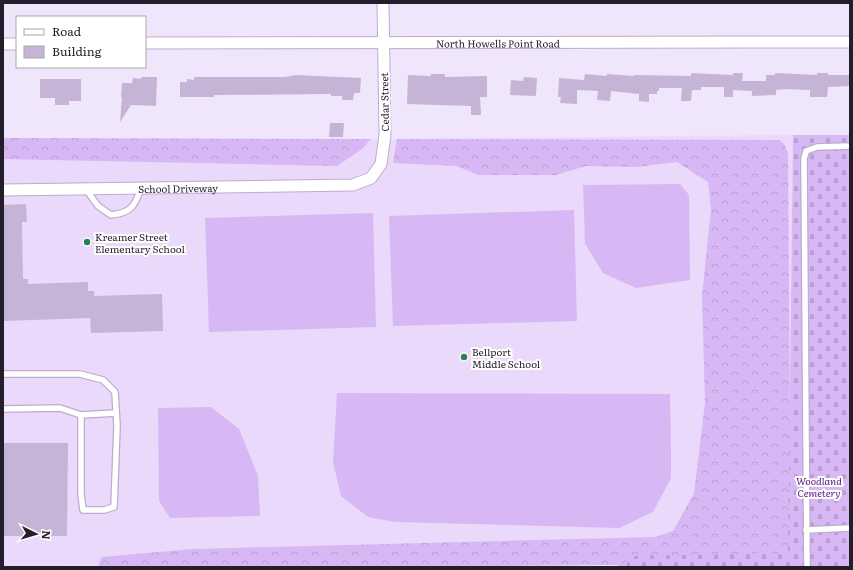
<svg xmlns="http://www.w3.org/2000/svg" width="853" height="570" viewBox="0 0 853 570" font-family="Literata,serif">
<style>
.built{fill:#ead9fa}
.forest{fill:url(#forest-crowns)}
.cemetery{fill:url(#cemetery-stones)}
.pitch{fill:#d7b8f5}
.building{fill:#c5b4d5}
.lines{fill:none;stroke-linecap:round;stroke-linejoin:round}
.service-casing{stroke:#bdaccd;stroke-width:8}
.minor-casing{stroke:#bdaccd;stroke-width:13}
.service{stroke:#fff;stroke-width:5.5}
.minor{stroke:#fff;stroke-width:11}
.poi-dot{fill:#288156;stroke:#fff;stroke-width:1.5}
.labels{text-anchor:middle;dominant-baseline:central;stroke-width:4;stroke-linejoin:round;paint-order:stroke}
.street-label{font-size:10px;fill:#241e2a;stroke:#fff}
.poi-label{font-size:10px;fill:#241e2a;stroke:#fff;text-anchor:start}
.park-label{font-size:10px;font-style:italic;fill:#511876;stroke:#fff}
</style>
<defs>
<pattern id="forest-crowns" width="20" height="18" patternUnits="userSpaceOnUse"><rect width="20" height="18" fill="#d7b8f5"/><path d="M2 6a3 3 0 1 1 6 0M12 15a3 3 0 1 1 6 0" fill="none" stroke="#b89ed2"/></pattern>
<pattern id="cemetery-stones" width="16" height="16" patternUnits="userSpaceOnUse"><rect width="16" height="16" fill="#d7b8f5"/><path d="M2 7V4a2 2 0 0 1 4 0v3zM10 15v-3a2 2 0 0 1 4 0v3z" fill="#b89ed2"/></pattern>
</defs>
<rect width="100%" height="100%" fill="#f0e6fb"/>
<path class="built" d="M 793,135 L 788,553 L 3,567 L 3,146 L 170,141 Z"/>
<path class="forest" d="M 3,138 L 15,138 L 371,139 L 362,149 L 337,166 L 3,159 Z
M 397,139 L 779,140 L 784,144 L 788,153 L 791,564 L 787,567 L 618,567 L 617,565 L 420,567 L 98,567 L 101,557 L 193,549 L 655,537 L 673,531 L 694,493 L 705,403 L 702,296 L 711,209 L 708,182 L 677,162 L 637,167 L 586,166 L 556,175 L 479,175 L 456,166 L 393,163 Z"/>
<path class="cemetery" d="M 793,135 L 850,135 L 850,567 L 627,567 L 627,556 L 788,553 Z"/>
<path class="pitch" d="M 680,184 L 689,195 L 690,280 L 636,288 L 603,273 L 585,244 L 583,185 Z
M 574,210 L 577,321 L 393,326 L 389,216 Z
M 373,213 L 376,327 L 209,332 L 205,218 Z
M 337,393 L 670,394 L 671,450 L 671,478 L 653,512 L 619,528 L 395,522 L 368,517 L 341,496 L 333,462 Z
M 211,407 L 239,429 L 258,476 L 260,516 L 170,518 L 159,501 L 158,408 Z"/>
<path class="building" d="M 691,73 L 733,75 L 733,73 L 743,73 L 742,81 L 766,81 L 766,75 L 775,75 L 775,73 L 817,75 L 817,73 L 828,73 L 828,75 L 850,75 L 850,86 L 828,87 L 827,97 L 810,97 L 810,90 L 786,89 L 776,90 L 776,95 L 752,96 L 752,91 L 733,90 L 733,97 L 724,97 L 724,87 L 701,87 L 701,90 L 692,90 L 691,101 L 681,101 L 682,88 L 659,88 L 659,91 L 657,91 L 657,94 L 649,94 L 649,102 L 639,101 L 639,94 L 611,91 L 610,101 L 597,100 L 598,91 L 577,90 L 577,104 L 560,103 L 561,97 L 558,97 L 559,78 L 584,80 L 585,74 L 607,76 L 607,74 L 634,76 L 634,75 L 691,76 Z
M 431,74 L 445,74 L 445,77 L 487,76 L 487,97 L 480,97 L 481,115 L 471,115 L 471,106 L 407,104 L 408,75 L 431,76 Z
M 296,75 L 361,78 L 360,93 L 354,93 L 353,100 L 342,100 L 342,96 L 331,96 L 331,94 L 214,95 L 214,97 L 180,97 L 180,82 L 187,82 L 187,79 L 194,80 L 194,77 L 285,77 Z
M 141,77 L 157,77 L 156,106 L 131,105 L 120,122 L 122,97 L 121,97 L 122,83 L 132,83 L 133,78 L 141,79 Z
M 524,77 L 537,78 L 536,96 L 510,95 L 511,80 L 523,81 Z
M 40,79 L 81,79 L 81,101 L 69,101 L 69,105 L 55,105 L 55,98 L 40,98 Z
M 330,123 L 344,123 L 343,137 L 329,137 Z
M 26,204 L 27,222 L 22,222 L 23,279 L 28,279 L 28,284 L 88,282 L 88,291 L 94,291 L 94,296 L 162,294 L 163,331 L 91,333 L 90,318 L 3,321 L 3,205 Z
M 3,443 L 68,443 L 67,536 L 4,536 Z"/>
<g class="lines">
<defs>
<path id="service" d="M 85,188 L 98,206 L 111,215 C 131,213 135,206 141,188
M 3,374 L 80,374 L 103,380 L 115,392 L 117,426 L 114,507 L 104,510 L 83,510 L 81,494 L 81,415 L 60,408 L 3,409
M 81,415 L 116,413
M 806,530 L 850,528
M 807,567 L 804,159 L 806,151 L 817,147 L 850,146"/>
<g id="minor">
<path id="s1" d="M 145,43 L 850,42"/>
<path d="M 3,44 L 17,44"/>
<path id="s2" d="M 3,190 L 353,185 L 371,178 L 381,164 L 385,135 L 383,3"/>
</g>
</defs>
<use href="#service" class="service-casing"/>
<use href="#minor" class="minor-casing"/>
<use href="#service" class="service"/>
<use href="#minor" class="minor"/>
</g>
<g class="poi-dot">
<circle cx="87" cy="242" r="4"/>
<circle cx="464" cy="357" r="4"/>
</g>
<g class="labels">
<g class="street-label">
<text stroke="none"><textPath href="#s1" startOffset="353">North Howells Point Road</textPath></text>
<text transform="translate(384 102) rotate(-91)">Cedar Street</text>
<text stroke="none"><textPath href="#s2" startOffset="175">School Driveway</textPath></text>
</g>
<g class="poi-label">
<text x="95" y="236">Kreamer Street<tspan x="95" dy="12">Elementary School</tspan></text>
<text x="472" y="351">Bellport<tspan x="472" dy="12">Middle School</tspan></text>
</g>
<g class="park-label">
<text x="819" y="480">Woodland<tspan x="819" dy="12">Cemetery</tspan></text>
</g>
</g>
<rect width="853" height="570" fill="none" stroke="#241e2a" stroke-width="8"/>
<rect x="16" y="16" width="130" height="52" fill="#ffffff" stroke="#a7a5aa"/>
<rect x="24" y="29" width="20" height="6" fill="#ffffff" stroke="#a7a5aa"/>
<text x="52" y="36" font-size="12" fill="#241e2a">Road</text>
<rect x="24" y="46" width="20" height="12" fill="#c5b4d5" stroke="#a7a5aa"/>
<text x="52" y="56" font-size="12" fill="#241e2a">Building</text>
<g transform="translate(36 534) rotate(95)" stroke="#ffffff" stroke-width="3" paint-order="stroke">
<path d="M0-3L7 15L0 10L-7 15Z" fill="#241e2a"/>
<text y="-6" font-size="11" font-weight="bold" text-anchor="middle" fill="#241e2a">N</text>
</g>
</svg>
